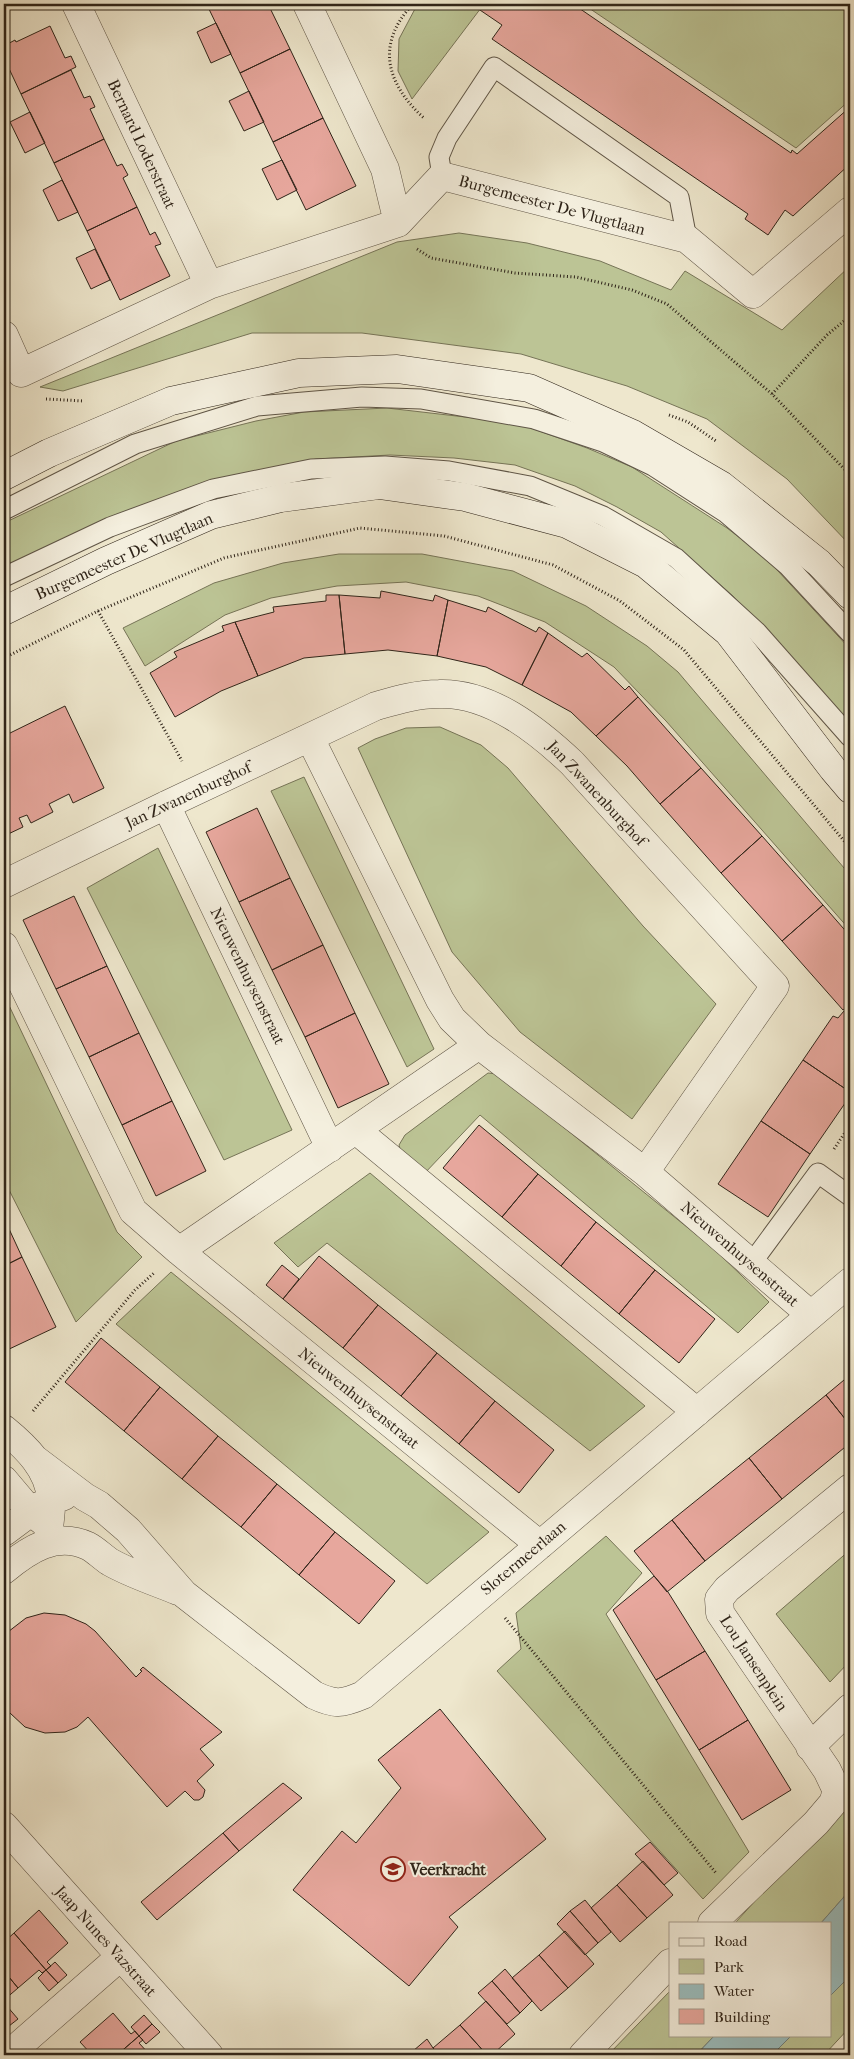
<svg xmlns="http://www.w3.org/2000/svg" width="854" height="2059" viewBox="0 0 854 2059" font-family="'IM FELL French Canon',serif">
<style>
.green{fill:#bcc495;stroke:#767457}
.water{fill:#9bbebf;stroke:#70807d}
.building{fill:#e7a79d;stroke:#2f2419}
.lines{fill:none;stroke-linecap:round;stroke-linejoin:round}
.lane-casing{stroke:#5f5546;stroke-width:21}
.street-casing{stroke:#5f5546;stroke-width:29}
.secondary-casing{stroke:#2f2419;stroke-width:29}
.path{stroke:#2f2419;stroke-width:3;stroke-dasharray:1 2.5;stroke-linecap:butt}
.lane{stroke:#f4efde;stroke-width:19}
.street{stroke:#f4efde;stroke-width:28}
.secondary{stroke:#f4efde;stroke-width:28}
.labels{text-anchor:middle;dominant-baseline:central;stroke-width:4;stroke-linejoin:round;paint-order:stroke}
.street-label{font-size:16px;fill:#2f2419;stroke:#f4efde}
.poi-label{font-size:16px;font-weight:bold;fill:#2f2419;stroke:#f4efde;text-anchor:start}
</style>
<rect width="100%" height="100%" fill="#eee7cd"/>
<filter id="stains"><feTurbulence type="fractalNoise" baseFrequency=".004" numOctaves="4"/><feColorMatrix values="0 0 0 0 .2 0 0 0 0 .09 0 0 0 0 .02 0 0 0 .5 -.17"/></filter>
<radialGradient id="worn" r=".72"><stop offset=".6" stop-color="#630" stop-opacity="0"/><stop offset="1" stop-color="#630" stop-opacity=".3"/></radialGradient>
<path class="green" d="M 422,4 L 484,4 L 412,99 L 398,71 L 399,39 L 416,7 Z
M 583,4 L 850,4 L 850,100 L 796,148 Z
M 459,233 L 527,243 L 600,261 L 671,290 L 685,271 L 782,330 L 850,266 L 850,545 L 787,479 L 707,419 L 627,386 L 521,354 L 362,333 L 252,333 L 63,391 L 40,387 L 397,242 Z
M 387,408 L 517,423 L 587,448 L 632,467 L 727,528 L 766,558 L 850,649 L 850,723 L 733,596 L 661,532 L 617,507 L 575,486 L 515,465 L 454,458 L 390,455 L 316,459 L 267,470 L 4,572 L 4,523 L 176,441 L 256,421 L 304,412 Z
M 339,554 L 422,554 L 513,571 L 586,606 L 647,646 L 678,672 L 850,875 L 850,930 L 666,721 L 614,667 L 545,622 L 478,596 L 406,582 L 337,586 L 271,598 L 225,615 L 145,666 L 123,628 L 214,583 L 283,563 Z
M 440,727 L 481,745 L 508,768 L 643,926 L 716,1004 L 632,1119 L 520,1032 L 452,952 L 358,748 L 375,739 L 406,728 Z
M 304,777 L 434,1049 L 407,1067 L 271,791 Z
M 158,848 L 292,1130 L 224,1160 L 87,888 Z
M 4,995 L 117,1232 L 142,1257 L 76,1322 L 4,1180 Z
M 488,1073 L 498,1074 L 714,1249 L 769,1302 L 738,1333 L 480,1115 L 423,1175 L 402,1156 L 399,1145 L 405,1135 Z
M 370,1173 L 645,1406 L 590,1451 L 327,1243 L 298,1267 L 274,1243 Z
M 171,1272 L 489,1532 L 427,1584 L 116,1324 Z
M 606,1536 L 642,1573 L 606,1614 L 749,1852 L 703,1899 L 497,1671 L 521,1649 L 516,1613 Z
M 850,1550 L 850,1661 L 830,1682 L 776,1614 Z
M 850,1788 L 850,1890 L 821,1923 L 735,1923 L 838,1810 Z
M 850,1976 L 850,2027 L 824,2055 L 772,2055 L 792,2035 L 830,2035 L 830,1996 Z
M 670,1991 L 670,2035 L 715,2035 L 696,2055 L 608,2055 Z"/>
<path class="water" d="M 850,1890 L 850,1976 L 830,1996 L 830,1923 L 821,1923 Z
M 715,2035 L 792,2035 L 772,2055 L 696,2055 Z"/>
<path class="building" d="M 209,4 L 268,4 L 290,49 L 240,73 L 207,5 Z
M 480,4 L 573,4 L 791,153 L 792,150 L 797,154 L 850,107 L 850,164 L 793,216 L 785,210 L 768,235 L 745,219 L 748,214 L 492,39 L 502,25 L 477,8 Z
M 216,23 L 231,54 L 211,63 L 197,32 Z
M 50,26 L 65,58 L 71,56 L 76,67 L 21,94 L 4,58 L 4,46 L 15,40 L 16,42 Z
M 290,49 L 323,118 L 273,142 L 240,73 Z
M 71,70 L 84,98 L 90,96 L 95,107 L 90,109 L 104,139 L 54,163 L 21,94 Z
M 249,91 L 264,122 L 244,131 L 229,101 Z
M 30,112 L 45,143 L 25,153 L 10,122 Z
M 323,118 L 356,186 L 306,210 L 273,142 Z
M 104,139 L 117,166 L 122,164 L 128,175 L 123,178 L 137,207 L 87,231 L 54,163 Z
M 282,160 L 297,190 L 277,200 L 262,169 Z
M 62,180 L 78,212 L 58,221 L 43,190 Z
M 137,207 L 150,235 L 155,232 L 161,244 L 155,246 L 170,276 L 120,300 L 87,231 Z
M 95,249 L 110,280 L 91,289 L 76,258 Z
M 381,591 L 433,601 L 435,595 L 448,600 L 437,656 L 388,650 L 345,654 L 339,595 L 380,598 Z
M 326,595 L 339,595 L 345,654 L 304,658 L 258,676 L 235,622 L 274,612 L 273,607 L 326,601 Z
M 448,600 L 486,612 L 488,607 L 536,632 L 539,627 L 548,633 L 522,685 L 486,667 L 437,656 Z
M 235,622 L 258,676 L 221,691 L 175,717 L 150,673 L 177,657 L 174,652 L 224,631 L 222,626 Z
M 548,633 L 582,657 L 587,653 L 625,690 L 629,686 L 638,697 L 596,736 L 571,712 L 522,685 Z
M 638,697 L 701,768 L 660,804 L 627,766 L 596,736 Z
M 65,706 L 104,788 L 73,803 L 69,794 L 49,804 L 53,812 L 31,823 L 27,815 L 19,818 L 23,827 L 4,836 L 4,736 Z
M 701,768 L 762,836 L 721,873 L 660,804 Z
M 257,808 L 290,878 L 239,902 L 206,832 Z
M 762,836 L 823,905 L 782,941 L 721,873 Z
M 290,878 L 323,945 L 272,970 L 239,902 Z
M 74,896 L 107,966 L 56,989 L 23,920 Z
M 823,905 L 850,936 L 850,1004 L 843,1010 L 782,941 Z
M 323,945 L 355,1013 L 305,1037 L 272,970 Z
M 107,966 L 139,1033 L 89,1057 L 56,989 Z
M 850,1004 L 850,1092 L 803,1060 L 833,1016 L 838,1018 Z
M 355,1013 L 389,1084 L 338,1108 L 305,1037 Z
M 139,1033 L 172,1101 L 122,1125 L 89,1057 Z
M 803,1060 L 850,1092 L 850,1096 L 810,1154 L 761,1121 Z
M 172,1101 L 206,1171 L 156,1196 L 122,1125 Z
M 761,1121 L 810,1154 L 768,1217 L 718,1184 Z
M 479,1125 L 538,1174 L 502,1217 L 443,1168 Z
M 538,1174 L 596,1222 L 561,1266 L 502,1217 Z
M 4,1218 L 22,1257 L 4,1266 Z
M 596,1222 L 655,1270 L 619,1314 L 561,1266 Z
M 319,1256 L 378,1305 L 343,1348 L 283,1299 Z
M 22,1257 L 56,1327 L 5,1351 L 4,1266 Z
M 282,1265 L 299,1279 L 283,1299 L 266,1285 Z
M 655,1270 L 715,1319 L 679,1363 L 619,1314 Z
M 378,1305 L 437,1353 L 401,1396 L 343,1348 Z
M 101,1338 L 160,1387 L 124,1431 L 65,1382 Z
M 437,1353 L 495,1401 L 459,1444 L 401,1396 Z
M 850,1375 L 850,1425 L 826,1395 Z
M 160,1387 L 218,1436 L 182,1479 L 124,1431 Z
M 826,1395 L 850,1425 L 850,1443 L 782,1499 L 749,1458 Z
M 495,1401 L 554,1450 L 519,1493 L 459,1444 Z
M 218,1436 L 277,1484 L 241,1527 L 182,1479 Z
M 749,1458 L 782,1499 L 705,1561 L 672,1520 Z
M 277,1484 L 335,1532 L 299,1575 L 241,1527 Z
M 672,1520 L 705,1561 L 667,1592 L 634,1551 Z
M 335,1532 L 395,1581 L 359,1624 L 299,1575 Z
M 654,1576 L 668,1592 L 705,1651 L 656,1680 L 613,1610 Z
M 44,1613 L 65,1615 L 86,1624 L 95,1631 L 136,1677 L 142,1671 L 140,1670 L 143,1667 L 222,1732 L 200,1749 L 214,1765 L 197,1781 L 205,1790 L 203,1797 L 199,1800 L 194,1800 L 185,1791 L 167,1807 L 88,1717 L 77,1727 L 65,1732 L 45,1733 L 25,1727 L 10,1713 L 8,1715 L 4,1710 L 4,1635 L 26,1618 Z
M 705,1651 L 748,1720 L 699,1750 L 656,1680 Z
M 440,1709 L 546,1839 L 449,1917 L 458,1927 L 409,1986 L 293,1890 L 342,1831 L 356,1843 L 401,1788 L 378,1760 Z
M 748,1720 L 791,1790 L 742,1820 L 699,1750 Z
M 283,1783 L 302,1798 L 239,1851 L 223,1833 Z
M 223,1833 L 239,1851 L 157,1920 L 141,1902 Z
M 650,1842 L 678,1873 L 664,1885 L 635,1854 Z
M 643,1861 L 673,1895 L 647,1918 L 617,1885 Z
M 617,1885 L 647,1918 L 620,1942 L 591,1908 Z
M 585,1900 L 611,1932 L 598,1943 L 570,1911 Z
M 39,1910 L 68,1943 L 47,1962 L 51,1966 L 46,1970 L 14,1933 Z
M 570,1911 L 598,1943 L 585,1955 L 557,1924 Z
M 565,1931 L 594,1964 L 568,1988 L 539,1955 Z
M 14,1933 L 46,1970 L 42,1973 L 39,1970 L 18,1988 L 4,1971 L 4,1942 Z
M 539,1955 L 568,1988 L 541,2011 L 512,1978 Z
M 55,1962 L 67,1975 L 58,1983 L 46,1970 Z
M 505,1969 L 532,2001 L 520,2013 L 492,1981 Z
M 46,1970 L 58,1983 L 49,1991 L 38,1978 Z
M 4,1971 L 18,1988 L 4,2000 Z
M 492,1981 L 520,2013 L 507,2024 L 478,1993 Z
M 486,2001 L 515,2034 L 492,2055 L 487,2055 L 460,2025 Z
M 6,2005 L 18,2019 L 9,2026 L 4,2021 L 4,2007 Z
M 113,2013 L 131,2034 L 135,2031 L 139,2036 L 117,2055 L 92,2055 L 80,2042 Z
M 144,2015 L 152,2024 L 139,2036 L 131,2027 Z
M 152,2024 L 160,2032 L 146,2044 L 139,2036 Z
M 460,2025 L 487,2055 L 440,2055 L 433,2048 Z
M 139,2036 L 143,2040 L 139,2043 L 150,2055 L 117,2055 Z
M 427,2039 L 433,2048 L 440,2055 L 417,2055 L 413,2051 Z"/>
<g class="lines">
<defs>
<path id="lane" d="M 442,176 L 439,157 L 447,138 L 494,67 L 679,197 L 687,239
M 4,510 L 135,444 L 257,406 L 362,397 L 421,399 L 534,419 L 603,442 L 653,466 L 726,513 L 788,566 L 850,633
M 4,577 L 110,527 L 213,489 L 311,469 L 385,466 L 449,471 L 530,486 L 603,516 L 676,558 L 757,632 L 850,737
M 751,1264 L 818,1173 L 850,1196"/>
<path id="street" d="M 76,4 L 209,285
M 307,4 L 385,169 L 398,223
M 4,335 L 21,373 L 209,285 L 398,223 L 442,176 L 687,239 L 753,294 L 850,211
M 310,738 L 440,1000 L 452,1019 L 479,1045 L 645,1172 L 811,1315
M 166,805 L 330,1148
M 4,884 L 166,805 L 376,706 C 397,700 417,694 439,694 C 490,692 538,731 572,763 L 775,986 L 645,1172
M 4,946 L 133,1211 L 179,1251 L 540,1545
M 356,1130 L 697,1412
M 179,1251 L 479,1045
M 4,1429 C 26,1447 49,1469 51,1499 C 52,1513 48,1528 48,1543
M 36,1460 L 85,1497 L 99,1505 L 128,1530 L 184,1594 L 314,1695 C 335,1705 342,1704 363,1695 L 850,1282
M 4,1480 L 31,1512 L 44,1522
M 4,1532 L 39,1506 L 64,1496
M 4,1570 C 28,1550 56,1531 88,1546 C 96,1550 102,1557 110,1562 C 131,1574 156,1582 178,1591
M 810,1747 L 850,1708
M 4,1826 L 209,2055
M 712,1923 L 816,1823 L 833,1803 L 837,1791 L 827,1770 L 720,1613 L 719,1599 L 727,1589 L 850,1488
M 8,2055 L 120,1957
M 583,2055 L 670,1963"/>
<path id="secondary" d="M 4,476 L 49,453 L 171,401 L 299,373 L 397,369 L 529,388 L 633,434 L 721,485 L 819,563 L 850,595
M 4,611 L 106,561 L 211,515 L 281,498 L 379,485 L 465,497 L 567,524 L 646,564 L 728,632 L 833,769 L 850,789"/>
</defs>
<use href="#lane" class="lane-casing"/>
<use href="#street" class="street-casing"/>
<use href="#secondary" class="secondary-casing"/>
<path class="path" d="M 413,4 C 375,44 386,84 425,119
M 417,249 L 431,258 L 515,273 L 576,277 L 632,290 L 667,304 L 772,394 L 850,475
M 772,394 L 827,335 L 850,316
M 46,399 L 84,401
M 669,415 L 688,422 L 716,441
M 98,611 L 182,761
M 4,658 L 98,611 L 224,558 L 360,528 L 444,536 L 553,565 L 620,601 L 684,650 L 850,848
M 834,1149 L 850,1125
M 33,1411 L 135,1290 L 154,1273
M 505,1618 L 716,1873"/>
<use href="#lane" class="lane"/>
<use href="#street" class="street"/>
<use href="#secondary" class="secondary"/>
</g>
<defs>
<symbol id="school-ring" viewBox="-11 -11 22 22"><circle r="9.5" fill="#f4efde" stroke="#8f2418" stroke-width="1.5"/><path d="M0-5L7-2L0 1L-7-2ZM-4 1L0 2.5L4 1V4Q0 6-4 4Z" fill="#8f2418"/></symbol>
</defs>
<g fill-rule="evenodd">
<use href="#school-ring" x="379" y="1855" width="28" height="28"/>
</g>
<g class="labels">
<g class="street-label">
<text transform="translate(142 144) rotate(65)">Bernard Loderstraat</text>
<text transform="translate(552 205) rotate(15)">Burgemeester De Vlugtlaan</text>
<text transform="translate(124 556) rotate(-24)">Burgemeester De Vlugtlaan</text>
<text transform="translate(597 793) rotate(47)">Jan Zwanenburghof</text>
<text transform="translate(188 795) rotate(-25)">Jan Zwanenburghof</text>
<text transform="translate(248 976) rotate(64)">Nieuwenhuysenstraat</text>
<text transform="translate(740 1254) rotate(41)">Nieuwenhuysenstraat</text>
<text transform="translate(359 1398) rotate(39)">Nieuwenhuysenstraat</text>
<text transform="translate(523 1558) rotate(-40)">Slotermeerlaan</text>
<text transform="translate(754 1663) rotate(57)">Lou Jansenplein</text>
<text transform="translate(106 1941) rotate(48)">Jaap Nunes Vazstraat</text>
</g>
<g class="poi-label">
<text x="410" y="1869">Veerkracht</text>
</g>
</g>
<rect width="854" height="2059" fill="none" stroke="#eee7cd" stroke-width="20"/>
<rect x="5" y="5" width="844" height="2049" fill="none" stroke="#2f2419" stroke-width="2.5"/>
<rect x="10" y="10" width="834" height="2039" fill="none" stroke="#2f2419"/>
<rect x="669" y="1922" width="162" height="115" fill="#f4efde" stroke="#a59e8f"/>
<rect x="679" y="1938" width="25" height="8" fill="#f4efde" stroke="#a59e8f"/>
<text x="714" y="1946" font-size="15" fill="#2f2419">Road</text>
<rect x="679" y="1959" width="25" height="15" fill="#bcc495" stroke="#a59e8f"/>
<text x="714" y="1972" font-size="15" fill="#2f2419">Park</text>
<rect x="679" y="1984" width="25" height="15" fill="#9bbebf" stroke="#a59e8f"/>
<text x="714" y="1996" font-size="15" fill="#2f2419">Water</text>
<rect x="679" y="2009" width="25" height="15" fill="#e7a79d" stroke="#a59e8f"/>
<text x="714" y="2022" font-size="15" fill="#2f2419">Building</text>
<rect width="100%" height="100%" filter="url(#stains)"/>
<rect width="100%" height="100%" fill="url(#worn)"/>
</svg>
